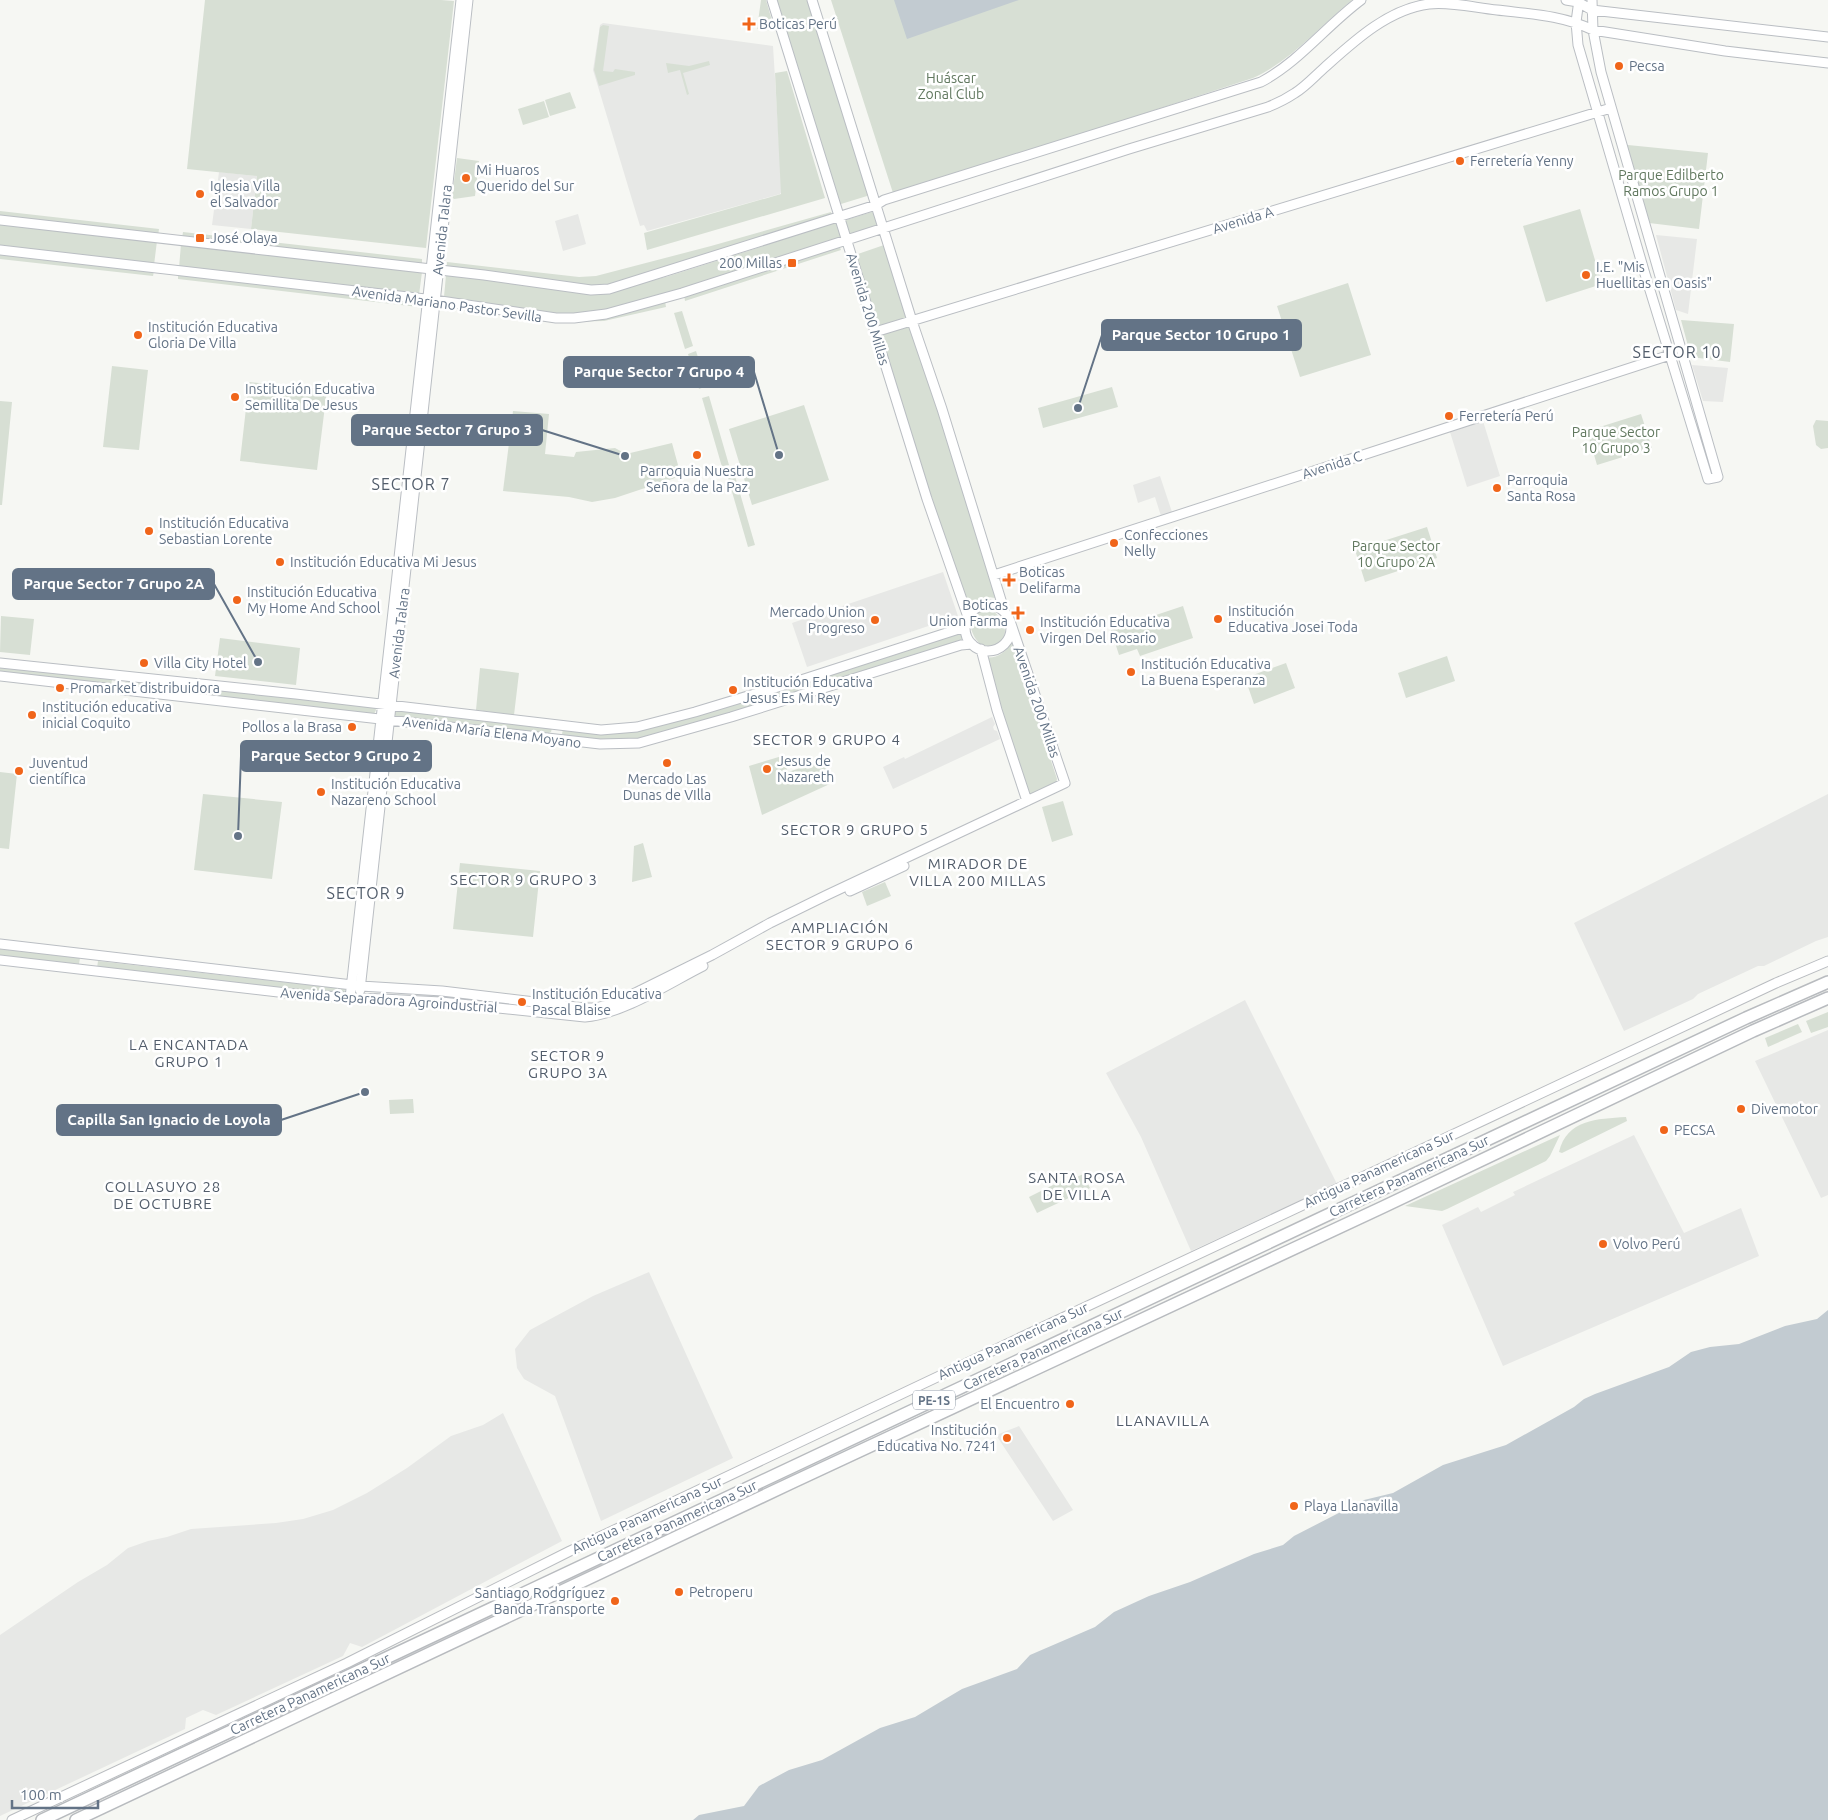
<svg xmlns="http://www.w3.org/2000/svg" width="1828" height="1820" viewBox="0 0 1828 1820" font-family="Ubuntu,sans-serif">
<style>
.built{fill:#e7e8e6}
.green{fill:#d7dfd4}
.water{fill:#c2cbd1}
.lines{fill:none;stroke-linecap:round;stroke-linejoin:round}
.secondary-casing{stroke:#babec3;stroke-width:11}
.primary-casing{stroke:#b9bcc0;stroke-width:11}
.highway-casing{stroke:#b8bbbf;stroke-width:14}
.secondary{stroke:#fff;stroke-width:9}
.primary{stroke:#fff;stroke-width:9}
.highway{stroke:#fff;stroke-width:11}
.poi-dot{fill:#f0651a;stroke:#fff;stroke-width:2}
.labels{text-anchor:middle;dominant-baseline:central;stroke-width:5;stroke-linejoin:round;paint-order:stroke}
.shield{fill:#fff;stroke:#929daa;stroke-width:1}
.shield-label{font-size:12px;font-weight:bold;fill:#637386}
.poi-label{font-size:14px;fill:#637386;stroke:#fff;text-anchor:start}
.park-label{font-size:14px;fill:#61785f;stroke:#fff}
.street-label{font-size:14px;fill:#637386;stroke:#fff}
.neighbourhood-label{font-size:15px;letter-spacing:1px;fill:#525d6b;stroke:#fff}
.quarter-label{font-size:16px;letter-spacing:1px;fill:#525d6b;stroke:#fff}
.leader{fill:none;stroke:#637386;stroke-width:2}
.callout-dot{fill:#637386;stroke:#fff;stroke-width:2}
.callout{fill:#637386;stroke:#637386;stroke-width:2}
.callout-label{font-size:15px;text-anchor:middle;font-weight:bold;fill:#fff}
</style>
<rect width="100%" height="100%" fill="#f6f7f3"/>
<path class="built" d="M 603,23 L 773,46 L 782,191 L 780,194 L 647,231 L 644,225 L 640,226 L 593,70 L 600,25 Z
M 219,172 L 257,176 L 251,229 L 212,225 Z
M 578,214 L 586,244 L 563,251 L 555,221 Z
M 1656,235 L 1697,239 L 1688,314 L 1676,310 Z
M 1692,365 L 1728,368 L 1723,402 L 1703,401 Z
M 1483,421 L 1500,476 L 1467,487 L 1450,432 Z
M 1160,476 L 1172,512 L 1161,516 L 1155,497 L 1138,503 L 1133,485 Z
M 943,572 L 958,616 L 807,667 L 792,623 Z
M 992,717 L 995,724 L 993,727 L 994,730 L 997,731 L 1000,739 L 893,789 L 883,767 L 904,757 L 905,759 Z
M 1828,794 L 1828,937 L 1816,941 L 1764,966 L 1758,966 L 1698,994 L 1693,999 L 1624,1031 L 1574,923 Z
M 1245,1000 L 1337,1184 L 1191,1251 L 1141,1137 L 1106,1073 Z
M 1828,1030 L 1828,1195 L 1821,1198 L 1755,1061 Z
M 1634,1135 L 1684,1233 L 1741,1208 L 1759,1256 L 1503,1366 L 1442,1225 L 1478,1207 L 1481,1212 L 1515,1195 L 1513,1192 Z
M 649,1272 L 733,1458 L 601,1521 L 555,1396 L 524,1379 L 517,1368 L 515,1349 L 530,1330 L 593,1296 Z
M 503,1413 L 562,1541 L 362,1647 L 350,1643 L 343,1656 L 216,1715 L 203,1710 L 186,1718 L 185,1729 L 0,1816 L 0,1635 L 78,1582 L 107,1565 L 128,1548 L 148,1541 L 167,1537 L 191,1529 L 276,1523 L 303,1519 L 333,1510 L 367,1493 L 407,1468 L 451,1436 L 483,1425 Z
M 1019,1426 L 1073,1510 L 1053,1521 L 996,1435 Z"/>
<path class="green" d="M 205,0 L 441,0 L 454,1 L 426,248 L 251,229 L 257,176 L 187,169 Z
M 761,0 L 766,0 L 775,31 L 757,29 Z
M 776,0 L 807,0 L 868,194 L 867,196 L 841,204 L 839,203 Z
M 831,0 L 1352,0 C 1320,26 1291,61 1253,78 L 906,191 L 893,193 Z
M 603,25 L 609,26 L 603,71 L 613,72 L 615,69 L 635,72 L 635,75 L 599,86 L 594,70 L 600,27 Z
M 709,61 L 710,65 L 683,73 L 689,94 L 687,95 L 680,70 L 668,73 L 666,63 L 689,66 Z
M 787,71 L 825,198 L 647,250 L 644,233 L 781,194 L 775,73 Z
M 570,92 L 576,108 L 550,116 L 545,100 Z
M 544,101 L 549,117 L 523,125 L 518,109 Z
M 1628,145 L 1708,153 L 1699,229 L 1649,223 L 1627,146 Z
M 457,158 L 479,161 L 475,196 L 454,199 L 452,197 Z
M 1580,209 L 1602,284 L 1546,302 L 1523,226 Z
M 0,211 L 159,229 L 158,236 L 0,217 Z
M 831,212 L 832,217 L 609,285 L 590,286 L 447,268 L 447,262 L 579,277 L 596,276 L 711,246 Z
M 872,212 L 875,214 L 877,225 L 853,234 L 848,232 L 845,223 L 846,220 Z
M 839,220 L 843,238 L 663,294 L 589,314 L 564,314 L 494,307 L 476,301 L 444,297 L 446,275 L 616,290 L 669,276 L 754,249 Z
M 0,224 L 157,241 L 154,265 L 0,246 Z
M 183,232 L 422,259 L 422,265 L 182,238 Z
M 181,244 L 422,272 L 419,295 L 179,268 Z
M 839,245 L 841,250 L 685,301 L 684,295 Z
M 884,245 L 908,317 L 878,326 L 855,255 Z
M 0,254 L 154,271 L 153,276 L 0,259 Z
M 178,274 L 418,301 L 418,307 L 178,279 Z
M 1348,283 L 1371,355 L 1300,377 L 1277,306 Z
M 665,301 L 666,307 L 604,321 L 564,322 Z
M 682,311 L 693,346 L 685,349 L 674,313 Z
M 1681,320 L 1734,324 L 1730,362 L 1691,357 Z
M 910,324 L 999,599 C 986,595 975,597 968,610 L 879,334 Z
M 696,351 L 707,386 L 699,389 L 688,354 Z
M 112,366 L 148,370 L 139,450 L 103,447 Z
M 249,382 L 327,390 L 317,470 L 240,461 Z
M 1112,387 L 1118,407 L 1043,428 L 1038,408 Z
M 709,396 L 729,465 L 722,467 L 702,398 Z
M 0,401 L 12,402 L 2,505 L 0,505 Z
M 804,405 L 829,480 L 752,505 L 729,429 Z
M 513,411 L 549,414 L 545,454 L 574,457 L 576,452 L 615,448 L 626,454 L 672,443 L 681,476 L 615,498 L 592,502 L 569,497 L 503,491 Z
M 1641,414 L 1652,448 L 1597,465 L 1587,431 Z
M 1816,420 L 1828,421 L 1828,448 L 1821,449 L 1816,445 L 1813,426 Z
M 735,476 L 755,545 L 748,547 L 728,478 Z
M 1427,527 L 1437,558 L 1365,582 L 1355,550 Z
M 1183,606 L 1193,638 L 1140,656 L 1137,649 L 1119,655 L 1111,630 Z
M 986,607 C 1000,613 1013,630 999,644 C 980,663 953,610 986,607 Z
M 1,616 L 34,619 L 30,655 L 0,652 Z
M 960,632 L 963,637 L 961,640 L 809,689 L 808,688 L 809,681 Z
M 220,638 L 300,648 L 296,685 L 215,676 Z
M 1012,642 L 1057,779 L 1056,783 L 1029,795 L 983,657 C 997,659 1004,654 1012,642 Z
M 1447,656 L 1455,681 L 1406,698 L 1398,673 Z
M 1286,663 L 1295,688 L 1254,704 L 1245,678 Z
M 0,665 L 111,677 L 112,680 L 111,685 L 0,673 Z
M 480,668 L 519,673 L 514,715 L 476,710 Z
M 129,679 L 375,707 L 376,710 L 374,714 L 128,687 L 125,683 Z
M 793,686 L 799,690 L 798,694 L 642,739 L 611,741 L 564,736 L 562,734 L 563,729 L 615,733 L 639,731 Z
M 394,710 L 552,728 L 551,732 L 547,734 L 396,716 L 393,714 Z
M 782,756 L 788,772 L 825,760 L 832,783 L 762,815 L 749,766 Z
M 0,772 L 17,774 L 9,849 L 0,848 Z
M 203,794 L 282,802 L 272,879 L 194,870 Z
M 1063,801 L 1073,835 L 1052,842 L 1042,807 Z
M 643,843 L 652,877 L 632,882 L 634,846 Z
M 460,863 L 540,871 L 533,937 L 453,929 Z
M 885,882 L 891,896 L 867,906 L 862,892 Z
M 0,949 L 80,958 L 79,964 L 0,956 Z
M 98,961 L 345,989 L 344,995 L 97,968 Z
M 1828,1012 L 1828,1027 L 1811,1033 L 1806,1021 Z
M 1798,1024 L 1802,1032 L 1768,1047 L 1765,1038 Z
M 413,1099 L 414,1113 L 390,1114 L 389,1100 Z
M 1626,1117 L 1627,1121 L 1562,1153 L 1559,1152 C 1567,1119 1597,1119 1626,1117 Z
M 1560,1135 L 1550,1156 L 1546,1161 L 1447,1209 L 1442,1211 L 1405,1206 Z
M 1083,1174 L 1090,1188 L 1037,1213 L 1029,1197 L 1061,1181 L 1063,1184 Z"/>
<path class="water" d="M 894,0 L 1019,0 L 907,39 Z
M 1828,1310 L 1828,1820 L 693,1820 L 699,1815 L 744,1806 L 759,1786 L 789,1770 L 822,1760 L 880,1728 L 915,1717 L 962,1689 L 1017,1669 L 1030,1655 L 1095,1627 L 1114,1612 L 1149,1596 L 1190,1582 L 1254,1554 L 1283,1545 L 1294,1536 L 1364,1500 L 1393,1493 L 1443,1465 L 1506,1445 L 1574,1407 L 1584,1399 L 1595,1394 L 1669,1367 L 1691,1352 L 1710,1347 L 1739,1344 L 1785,1326 L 1817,1319 Z"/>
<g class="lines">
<defs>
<path id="secondary" d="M 772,0 L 927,499 L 968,617
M 812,0 L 912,321 L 942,409 L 1005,613
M 1566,0 L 1578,2 L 1592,10 L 1828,37
M 1579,0 L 1576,22 L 1578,45 L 1645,274 L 1708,479 L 1718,477 L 1601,72 L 1593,30 L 1592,0
M 0,220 L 484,275 L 591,290 L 609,289 L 876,205 L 884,200 L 1261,82 C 1299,62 1326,26 1361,0
M 0,250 L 434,300 L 556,318 L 574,318 L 606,314 L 682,293 L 1129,149 L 1268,107 C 1278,103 1286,99 1295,93 C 1305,87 1314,77 1324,68 C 1353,42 1388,9 1429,4 C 1449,1 1476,8 1497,10 C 1530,14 1562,15 1593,30 L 1725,51 L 1828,63
M 875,332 L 1611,108
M 994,575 L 1670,355
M965 628a23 23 0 1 1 46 0a23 23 0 1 1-46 0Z
M 981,649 L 997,710 L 1027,801
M 0,663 L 296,694 L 601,730 L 637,727 L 695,712 L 804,679 L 965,627
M 0,676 L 600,744 L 639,743 L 731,717 L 961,645 L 972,644
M 850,891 L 904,866
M 0,944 L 361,986 L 442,991 L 585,1008 L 595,1008 L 613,1004 L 712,955 L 770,923 L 827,895 L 1065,783 L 1010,621
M 0,960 L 304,995 L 441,1002 L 585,1017 C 623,1014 669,983 703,966
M 360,990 L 468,0
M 350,998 L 461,0"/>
<path id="primary" d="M 12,1820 L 347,1663 L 570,1551 L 1028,1334 L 1776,983 L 1828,961"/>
<path id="highway" d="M 42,1820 L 1746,1018 L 1828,982
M 76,1820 L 791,1483 L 1383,1207 L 1753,1031 L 1828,998"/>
</defs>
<use href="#secondary" class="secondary-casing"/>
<use href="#primary" class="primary-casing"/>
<use href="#highway" class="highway-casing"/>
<use href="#secondary" class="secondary"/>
<use href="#primary" class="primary"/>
<use href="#highway" class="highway"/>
</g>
<g class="poi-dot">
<path d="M746.5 16.5h5v5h5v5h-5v5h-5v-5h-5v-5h5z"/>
<circle cx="1619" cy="66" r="5"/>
<circle cx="1460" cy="161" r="5"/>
<circle cx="466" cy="178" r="5"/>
<circle cx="200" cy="194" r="5"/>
<rect x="195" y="233" width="10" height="10" rx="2.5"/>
<rect x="787" y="258" width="10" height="10" rx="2.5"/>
<circle cx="1586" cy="275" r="5"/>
<circle cx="138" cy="335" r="5"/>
<circle cx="235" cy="397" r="5"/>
<circle cx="1449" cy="416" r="5"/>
<circle cx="697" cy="455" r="5"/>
<circle cx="1497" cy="488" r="5"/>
<circle cx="149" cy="531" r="5"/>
<circle cx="1114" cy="543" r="5"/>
<circle cx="280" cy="562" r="5"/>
<path d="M1006.5 572.5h5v5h5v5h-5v5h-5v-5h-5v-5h5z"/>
<circle cx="237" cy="600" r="5"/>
<path d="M1015.5 605.5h5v5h5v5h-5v5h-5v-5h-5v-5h5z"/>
<circle cx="1218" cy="619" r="5"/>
<circle cx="875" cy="620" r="5"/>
<circle cx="1030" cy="630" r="5"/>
<circle cx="144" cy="663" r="5"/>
<circle cx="1131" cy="672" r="5"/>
<circle cx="60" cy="688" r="5"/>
<circle cx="733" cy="690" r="5"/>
<circle cx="32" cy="715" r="5"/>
<circle cx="352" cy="727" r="5"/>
<circle cx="667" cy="763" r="5"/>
<circle cx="767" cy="769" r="5"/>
<circle cx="19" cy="771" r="5"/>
<circle cx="321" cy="792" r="5"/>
<circle cx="522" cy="1002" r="5"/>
<circle cx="1741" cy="1109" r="5"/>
<circle cx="1664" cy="1130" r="5"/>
<circle cx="1603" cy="1244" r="5"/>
<circle cx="1070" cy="1404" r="5"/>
<circle cx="1007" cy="1438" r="5"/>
<circle cx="1294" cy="1506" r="5"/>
<circle cx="679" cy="1592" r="5"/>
<circle cx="615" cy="1601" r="5"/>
</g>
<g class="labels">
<rect class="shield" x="913" y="1390.5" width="42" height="19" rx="4"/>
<g class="shield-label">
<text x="934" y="1400">PE-1S</text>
</g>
<g class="poi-label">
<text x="759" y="24">Boticas Perú</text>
<text x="1629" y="66">Pecsa</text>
<text x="1470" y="161">Ferretería Yenny</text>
<text x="476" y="170">Mi Huaros<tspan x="476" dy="16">Querido del Sur</tspan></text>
<text x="210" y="186">Iglesia Villa<tspan x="210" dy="16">el Salvador</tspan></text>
<text x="210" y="238">José Olaya</text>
<text x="782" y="263" text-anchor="end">200 Millas</text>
<text x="1596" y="267">I.E. "Mis<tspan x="1596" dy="16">Huellitas en Oasis"</tspan></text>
<text x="148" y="327">Institución Educativa<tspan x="148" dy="16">Gloria De Villa</tspan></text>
<text x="245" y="389">Institución Educativa<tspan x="245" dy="16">Semillita De Jesus</tspan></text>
<text x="1459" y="416">Ferretería Perú</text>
<text x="697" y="471" text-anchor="middle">Parroquia Nuestra<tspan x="697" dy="16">Señora de la Paz</tspan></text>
<text x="1507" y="480">Parroquia<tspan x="1507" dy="16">Santa Rosa</tspan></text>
<text x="159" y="523">Institución Educativa<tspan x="159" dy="16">Sebastian Lorente</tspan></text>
<text x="1124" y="535">Confecciones<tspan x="1124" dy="16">Nelly</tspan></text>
<text x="290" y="562">Institución Educativa Mi Jesus</text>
<text x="1019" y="572">Boticas<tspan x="1019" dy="16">Delifarma</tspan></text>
<text x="247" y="592">Institución Educativa<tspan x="247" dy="16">My Home And School</tspan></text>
<text x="1008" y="605" text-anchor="end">Boticas<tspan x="1008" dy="16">Union Farma</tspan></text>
<text x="1228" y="611">Institución<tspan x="1228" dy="16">Educativa Josei Toda</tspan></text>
<text x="865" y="612" text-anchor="end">Mercado Union<tspan x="865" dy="16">Progreso</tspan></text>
<text x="1040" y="622">Institución Educativa<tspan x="1040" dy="16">Virgen Del Rosario</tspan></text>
<text x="154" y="663">Villa City Hotel</text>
<text x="1141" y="664">Institución Educativa<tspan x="1141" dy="16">La Buena Esperanza</tspan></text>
<text x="743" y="682">Institución Educativa<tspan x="743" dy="16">Jesus Es Mi Rey</tspan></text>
<text x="70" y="688">Promarket distribuidora</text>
<text x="42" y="707">Institución educativa<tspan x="42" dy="16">inicial Coquito</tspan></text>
<text x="342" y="727" text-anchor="end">Pollos a la Brasa</text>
<text x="777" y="761">Jesus de<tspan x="777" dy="16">Nazareth</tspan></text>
<text x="29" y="763">Juventud<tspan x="29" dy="16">científica</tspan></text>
<text x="667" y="779" text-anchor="middle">Mercado Las<tspan x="667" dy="16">Dunas de VIlla</tspan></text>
<text x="331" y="784">Institución Educativa<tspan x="331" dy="16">Nazareno School</tspan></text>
<text x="532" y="994">Institución Educativa<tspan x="532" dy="16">Pascal Blaise</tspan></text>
<text x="1751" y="1109">Divemotor</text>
<text x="1674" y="1130">PECSA</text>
<text x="1613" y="1244">Volvo Perú</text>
<text x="1060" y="1404" text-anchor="end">El Encuentro</text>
<text x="997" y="1430" text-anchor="end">Institución<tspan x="997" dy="16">Educativa No. 7241</tspan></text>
<text x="1304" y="1506">Playa Llanavilla</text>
<text x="689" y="1592">Petroperu</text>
<text x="605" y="1593" text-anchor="end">Santiago Rodgríguez<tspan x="605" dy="16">Banda Transporte</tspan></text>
</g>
<g class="park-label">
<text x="951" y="78">Huáscar<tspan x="951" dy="16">Zonal Club</tspan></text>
<text x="1671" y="175">Parque Edilberto<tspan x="1671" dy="16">Ramos Grupo 1</tspan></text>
<text x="1616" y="432">Parque Sector<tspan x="1616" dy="16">10 Grupo 3</tspan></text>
<text x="1396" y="546">Parque Sector<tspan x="1396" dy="16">10 Grupo 2A</tspan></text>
</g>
<g class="street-label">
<text transform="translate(1243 220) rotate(-17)">Avenida A</text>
<text transform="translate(442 230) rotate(-84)">Avenida Talara</text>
<text transform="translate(447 304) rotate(8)">Avenida Mariano Pastor Sevilla</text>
<text transform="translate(868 309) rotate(73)">Avenida 200 Millas</text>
<text transform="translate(1332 465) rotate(-18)">Avenida C</text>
<text transform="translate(399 633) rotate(-83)">Avenida Talara</text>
<text transform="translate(1037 702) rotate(71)">Avenida 200 Millas</text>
<text transform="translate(492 732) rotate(7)">Avenida María Elena Moyano</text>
<text transform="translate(389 1000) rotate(4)">Avenida Separadora Agroindustrial</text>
<text transform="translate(1379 1169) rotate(-25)">Antigua Panamericana Sur</text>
<text transform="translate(1409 1176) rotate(-25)">Carretera Panamericana Sur</text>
<text transform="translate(1013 1341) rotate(-25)">Antigua Panamericana Sur</text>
<text transform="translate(1043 1349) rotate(-25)">Carretera Panamericana Sur</text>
<text transform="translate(647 1515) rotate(-25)">Antigua Panamericana Sur</text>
<text transform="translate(677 1521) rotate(-25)">Carretera Panamericana Sur</text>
<text transform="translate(310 1694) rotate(-25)">Carretera Panamericana Sur</text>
</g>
<g class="neighbourhood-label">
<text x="827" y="739">SECTOR 9 GRUPO 4</text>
<text x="855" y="829">SECTOR 9 GRUPO 5</text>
<text x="978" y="863">MIRADOR DE<tspan x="978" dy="17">VILLA 200 MILLAS</tspan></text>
<text x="524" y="879">SECTOR 9 GRUPO 3</text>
<text x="840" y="927">AMPLIACIÓN<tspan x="840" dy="17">SECTOR 9 GRUPO 6</tspan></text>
<text x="189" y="1044">LA ENCANTADA<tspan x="189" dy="17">GRUPO 1</tspan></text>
<text x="568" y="1055">SECTOR 9<tspan x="568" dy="17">GRUPO 3A</tspan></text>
<text x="1077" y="1177">SANTA ROSA<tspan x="1077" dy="17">DE VILLA</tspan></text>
<text x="163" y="1186">COLLASUYO 28<tspan x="163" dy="17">DE OCTUBRE</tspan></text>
<text x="1163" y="1420">LLANAVILLA</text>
</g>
<g class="quarter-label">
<text x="1677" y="352">SECTOR 10</text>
<text x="411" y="484">SECTOR 7</text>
<text x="366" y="893">SECTOR 9</text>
</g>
</g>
<path class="leader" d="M1078 408L1102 335M779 455L754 372M625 456L542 430M258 662L214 584M238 836L241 756M365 1092L281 1120"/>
<g class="callout-dot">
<circle cx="1078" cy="408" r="5"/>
<circle cx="779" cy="455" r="5"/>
<circle cx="625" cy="456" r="5"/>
<circle cx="258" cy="662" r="5"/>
<circle cx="238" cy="836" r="5"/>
<circle cx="365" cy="1092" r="5"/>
</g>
<g class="callout">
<rect x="1102" y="320" width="199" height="30" rx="5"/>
<rect x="564" y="357" width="190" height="30" rx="5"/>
<rect x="352" y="415" width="190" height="30" rx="5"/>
<rect x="13" y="569" width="201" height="30" rx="5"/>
<rect x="241" y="741" width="190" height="30" rx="5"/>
<rect x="57" y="1105" width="224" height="30" rx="5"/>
</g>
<g class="callout-label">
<text x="1201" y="340">Parque Sector 10 Grupo 1</text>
<text x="659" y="377">Parque Sector 7 Grupo 4</text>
<text x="447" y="435">Parque Sector 7 Grupo 3</text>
<text x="114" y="589">Parque Sector 7 Grupo 2A</text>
<text x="336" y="761">Parque Sector 9 Grupo 2</text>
<text x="169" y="1125">Capilla San Ignacio de Loyola</text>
</g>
<path d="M12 1800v8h86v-8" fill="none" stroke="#637386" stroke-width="2.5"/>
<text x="20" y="1800" font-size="15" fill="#637386" stroke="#ffffff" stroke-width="4" paint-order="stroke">100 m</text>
</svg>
